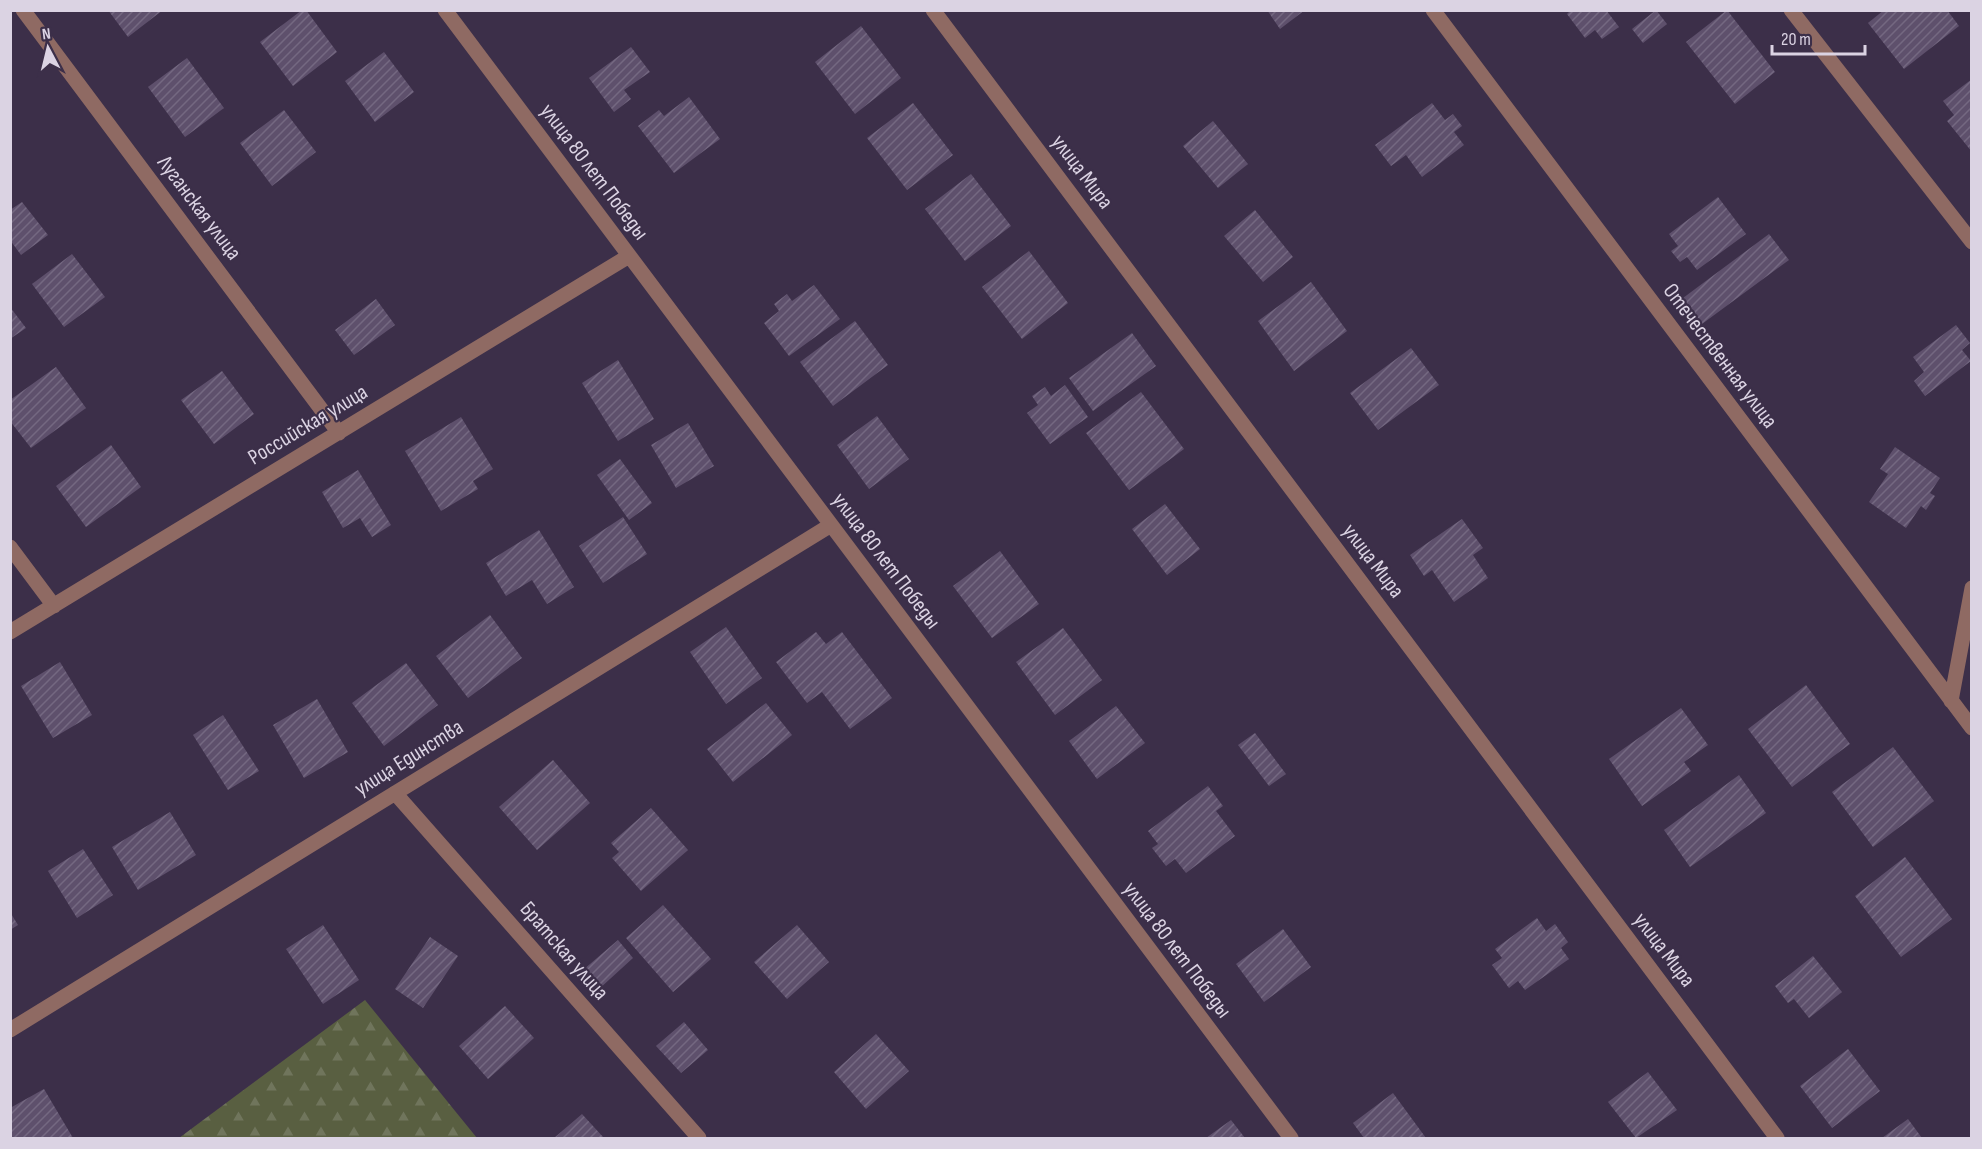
<svg xmlns="http://www.w3.org/2000/svg" width="1982" height="1149" viewBox="0 0 1982 1149" font-family="'Sofia Sans Condensed',sans-serif">
<style>
.forest{fill:url(#forest-firs)}
.building{fill:url(#building-hatch)}
.lines{fill:none;stroke-linecap:round;stroke-linejoin:round}
.minor{stroke:#8f6a63;stroke-width:15}
.labels{text-anchor:middle;dominant-baseline:central;stroke-width:4.5;stroke-linejoin:round;paint-order:stroke}
.street-label{font-size:22px;fill:#dbd3e3;stroke:#3c2f49}
</style>
<defs>
<pattern id="forest-firs" width="22" height="20" patternUnits="userSpaceOnUse" patternTransform="scale(1.5)"><rect width="22" height="20" fill="#595f41"/><path d="M5 1l3.5 6h-7zM16 11l3.5 6h-7z" fill="#70755c"/></pattern>
<pattern id="building-hatch" width="6" height="6" patternUnits="userSpaceOnUse" patternTransform="scale(1.5)"><rect width="6" height="6" fill="#5e506c"/><path d="M-1 1l2-2M0 6l6-6M5 7l2-2" fill="none" stroke="#746881"/></pattern>
</defs>
<rect width="100%" height="100%" fill="#3c2f49"/>
<path class="forest" d="M 365,1000 L 477,1138 L 179,1138 Z"/>
<path class="building" d="M 108,10 L 163,10 L 128,37 Z
M 302,10 L 306,10 L 337,52 L 293,86 L 260,42 Z
M 1267,10 L 1305,10 L 1280,29 Z
M 1571,10 L 1606,10 L 1619,27 L 1602,39 L 1595,30 L 1585,38 L 1567,14 Z
M 1656,10 L 1667,24 L 1643,43 L 1632,29 Z
M 1727,10 L 1775,72 L 1735,104 L 1686,42 Z
M 1884,10 L 1947,10 L 1959,26 L 1904,69 L 1868,23 Z
M 861,26 L 901,78 L 855,114 L 815,62 Z
M 631,47 L 650,72 L 624,90 L 631,99 L 614,112 L 589,78 Z
M 384,52 L 414,92 L 375,122 L 345,81 Z
M 187,58 L 224,108 L 185,137 L 148,87 Z
M 1972,79 L 1972,152 L 1947,121 L 1954,115 L 1943,101 Z
M 689,97 L 720,139 L 674,173 L 638,126 L 659,110 L 664,116 Z
M 913,103 L 953,155 L 907,190 L 867,138 Z
M 1432,103 L 1445,120 L 1453,114 L 1462,126 L 1454,132 L 1464,145 L 1422,177 L 1406,155 L 1391,166 L 1375,145 Z
M 284,110 L 316,152 L 272,186 L 240,143 Z
M 1213,121 L 1248,164 L 1218,188 L 1183,146 Z
M 971,174 L 1011,226 L 965,261 L 925,209 Z
M 1718,197 L 1746,234 L 1697,270 L 1687,257 L 1680,262 L 1671,251 L 1678,246 L 1669,234 Z
M 22,202 L 48,235 L 21,255 L 10,240 L 10,210 Z
M 1255,210 L 1293,257 L 1263,282 L 1224,236 Z
M 1769,234 L 1789,260 L 1702,324 L 1683,298 Z
M 1029,251 L 1068,303 L 1022,339 L 982,287 Z
M 72,254 L 105,297 L 64,327 L 32,284 Z
M 1311,282 L 1347,331 L 1294,371 L 1258,321 Z
M 814,285 L 840,319 L 789,356 L 764,323 L 779,311 L 774,304 L 787,294 L 792,301 Z
M 376,299 L 395,325 L 354,355 L 335,330 Z
M 10,307 L 26,328 L 10,339 Z
M 855,321 L 888,365 L 833,406 L 800,362 Z
M 1956,325 L 1970,343 L 1962,350 L 1971,361 L 1925,396 L 1914,381 L 1924,372 L 1913,357 Z
M 1132,333 L 1156,366 L 1093,411 L 1069,378 Z
M 1411,348 L 1439,385 L 1378,430 L 1350,393 Z
M 618,360 L 654,419 L 618,441 L 582,383 Z
M 56,367 L 86,408 L 31,448 L 10,421 L 10,400 Z
M 222,371 L 254,414 L 214,444 L 181,400 Z
M 1065,385 L 1088,417 L 1050,444 L 1027,413 L 1038,405 L 1032,396 L 1045,387 L 1051,396 Z
M 1141,392 L 1184,449 L 1129,490 L 1086,433 Z
M 877,416 L 909,459 L 869,489 L 837,445 Z
M 461,417 L 493,469 L 473,481 L 478,489 L 441,511 L 405,451 Z
M 688,423 L 714,466 L 676,488 L 651,445 Z
M 111,445 L 141,487 L 86,527 L 56,486 Z
M 1895,447 L 1940,478 L 1930,493 L 1935,496 L 1926,510 L 1921,506 L 1906,528 L 1869,502 L 1888,474 L 1880,469 Z
M 620,459 L 652,503 L 629,520 L 597,475 Z
M 358,470 L 391,525 L 372,537 L 360,518 L 343,528 L 322,492 Z
M 1165,504 L 1200,549 L 1167,575 L 1132,529 Z
M 623,517 L 647,554 L 603,583 L 579,546 Z
M 1462,519 L 1483,548 L 1473,555 L 1488,578 L 1454,602 L 1432,570 L 1424,576 L 1410,555 Z
M 539,530 L 574,587 L 547,604 L 532,580 L 506,596 L 486,563 Z
M 1000,551 L 1039,604 L 992,638 L 953,586 Z
M 490,615 L 522,658 L 468,698 L 436,656 Z
M 726,627 L 762,678 L 726,704 L 690,652 Z
M 1063,628 L 1102,680 L 1055,715 L 1016,662 Z
M 816,632 L 826,644 L 842,632 L 892,698 L 850,729 L 822,692 L 807,703 L 776,662 Z
M 60,662 L 92,715 L 53,738 L 21,686 Z
M 406,663 L 438,705 L 384,746 L 352,703 Z
M 1806,685 L 1850,744 L 1792,787 L 1748,729 Z
M 317,699 L 348,752 L 304,778 L 273,725 Z
M 766,703 L 792,735 L 733,782 L 707,749 Z
M 1116,706 L 1145,743 L 1097,779 L 1069,741 Z
M 1681,708 L 1708,745 L 1684,762 L 1691,771 L 1642,806 L 1609,759 Z
M 223,715 L 259,771 L 228,790 L 193,735 Z
M 1255,733 L 1286,774 L 1269,786 L 1238,745 Z
M 1893,747 L 1934,801 L 1873,847 L 1832,792 Z
M 553,760 L 590,803 L 537,850 L 499,807 Z
M 1739,775 L 1766,813 L 1690,867 L 1664,830 Z
M 1208,786 L 1223,806 L 1216,811 L 1235,836 L 1186,873 L 1175,859 L 1166,866 L 1152,848 L 1158,844 L 1148,831 Z
M 651,808 L 688,850 L 641,891 L 612,858 L 619,852 L 611,843 Z
M 170,812 L 196,855 L 138,890 L 112,847 Z
M 83,849 L 113,895 L 77,918 L 48,871 Z
M 1905,857 L 1952,919 L 1901,957 L 1855,896 Z
M 663,905 L 711,959 L 673,992 L 626,938 Z
M 10,912 L 18,925 L 10,930 Z
M 1537,918 L 1546,931 L 1555,924 L 1568,942 L 1561,948 L 1569,959 L 1525,990 L 1518,981 L 1509,988 L 1492,965 L 1502,958 L 1495,949 Z
M 323,925 L 359,980 L 323,1004 L 286,949 Z
M 797,925 L 829,962 L 787,999 L 754,962 Z
M 1283,929 L 1311,967 L 1264,1002 L 1236,964 Z
M 430,937 L 458,956 L 423,1008 L 395,989 Z
M 618,940 L 633,958 L 599,989 L 583,970 Z
M 1813,956 L 1842,992 L 1809,1018 L 1794,999 L 1788,1003 L 1775,986 Z
M 505,1006 L 534,1038 L 488,1079 L 459,1046 Z
M 684,1022 L 708,1050 L 681,1073 L 656,1046 Z
M 876,1034 L 909,1071 L 866,1109 L 834,1072 Z
M 1848,1049 L 1880,1091 L 1832,1128 L 1800,1086 Z
M 1648,1072 L 1677,1110 L 1636,1138 L 1608,1102 Z
M 44,1089 L 73,1138 L 13,1138 L 10,1134 L 10,1108 Z
M 1393,1093 L 1426,1138 L 1364,1138 L 1353,1123 Z
M 582,1114 L 604,1138 L 554,1138 Z
M 1908,1119 L 1922,1138 L 1882,1138 Z
M 1231,1120 L 1245,1138 L 1206,1138 Z"/>
<g class="lines">
<path class="minor" d="M 23,10 L 339,433
M 445,10 L 1291,1138
M 933,10 L 1777,1138
M 1433,10 L 1972,728
M 1791,10 L 1972,242
M 10,547 L 54,606
M 10,632 L 629,256
M 1951,701 L 1972,588
M 395,793 L 699,1138
M 10,1030 L 831,525"/>
</g>
<g class="labels">
<g class="street-label">
<text transform="translate(594 172) rotate(53)">улица 80 лет Победы</text>
<text transform="translate(1082 172) rotate(53)">улица Мира</text>
<text transform="translate(199 208) rotate(53)">Луганская улица</text>
<text transform="translate(1720 356) rotate(53)">Отечественная улица</text>
<text transform="translate(308 425) rotate(-31)">Российская улица</text>
<text transform="translate(886 561) rotate(53)">улица 80 лет Победы</text>
<text transform="translate(1373 561) rotate(53)">улица Мира</text>
<text transform="translate(409 758) rotate(-32)">улица Единства</text>
<text transform="translate(1177 950) rotate(53)">улица 80 лет Победы</text>
<text transform="translate(1664 950) rotate(53)">улица Мира</text>
<text transform="translate(564 951) rotate(49)">Братская улица</text>
</g>
</g>
<rect width="1982" height="1149" fill="none" stroke="#dbd3e3" stroke-width="24"/>
<g transform="translate(48 48) rotate(353)" stroke="#3c2f49" stroke-width="4.5" paint-order="stroke">
<path d="M0-4.5L10 22L0 15L-10 22Z" fill="#dbd3e3"/>
<text y="-9" font-size="16" font-weight="bold" text-anchor="middle" fill="#dbd3e3">N</text>
</g>
<path d="M1772 45v9h93v-9" fill="none" stroke="#dbd3e3" stroke-width="3"/>
<text x="1781" y="45" font-size="18" fill="#dbd3e3" stroke="#3c2f49" stroke-width="4.5" paint-order="stroke">20 m</text>
</svg>
